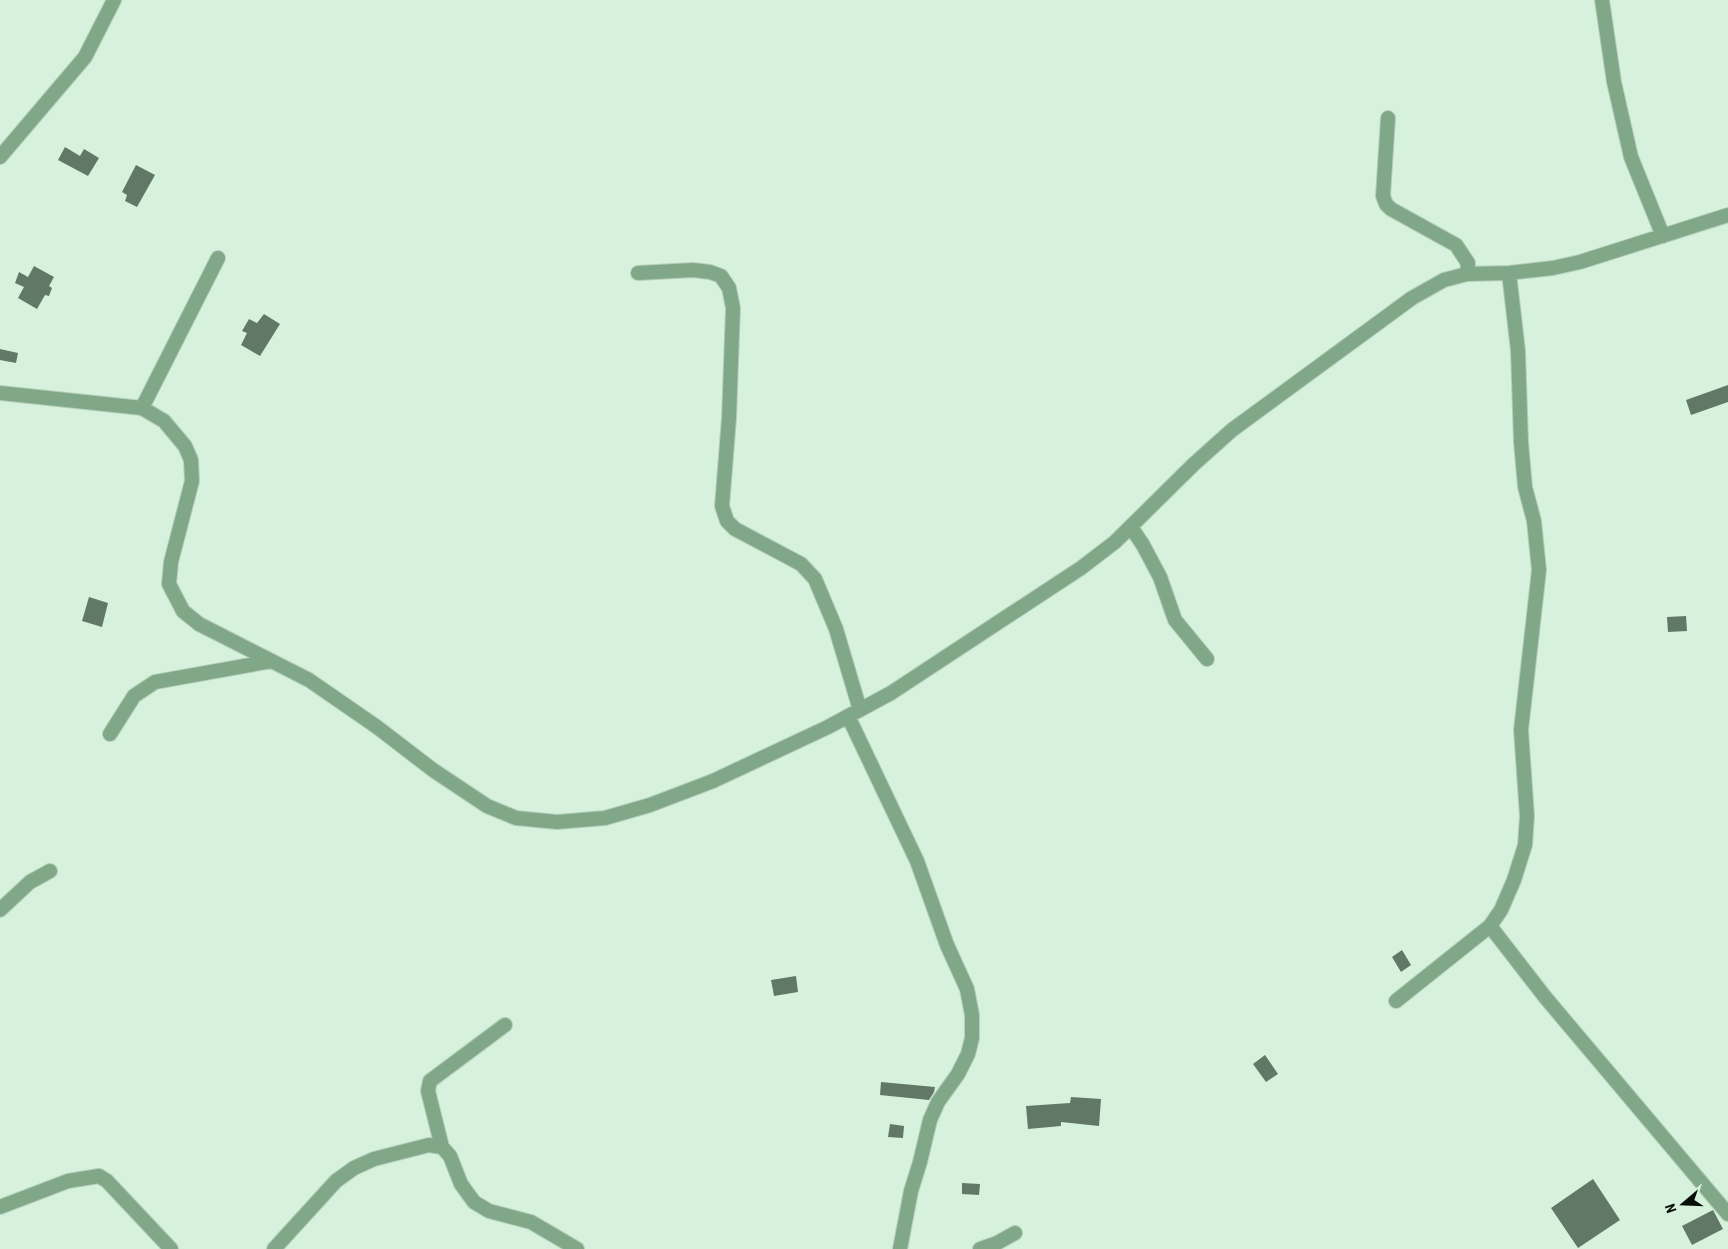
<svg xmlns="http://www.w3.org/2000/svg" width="1728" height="1249" viewBox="0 0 1728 1249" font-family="'Roboto Condensed',sans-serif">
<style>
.building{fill:#607865}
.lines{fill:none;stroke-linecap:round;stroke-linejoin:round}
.minor-casing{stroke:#b6ceba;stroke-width:16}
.minor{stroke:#80a888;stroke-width:14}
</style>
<rect width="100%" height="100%" fill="#d7f2dc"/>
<path class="building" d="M 65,147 L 80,156 L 84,149 L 99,158 L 88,176 L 58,160 Z
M 136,165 L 155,175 L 137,207 L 125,201 L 127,195 L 122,192 Z
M 34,266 L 54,277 L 49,286 L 52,288 L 49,296 L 45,295 L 37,309 L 18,298 L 24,287 L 15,283 L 19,272 L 28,277 Z
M 264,314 L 280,324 L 260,356 L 241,345 L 247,333 L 242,331 L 249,319 L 257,323 Z
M 0,349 L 18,353 L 16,363 L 0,360 Z
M 1728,385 L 1728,402 L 1691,415 L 1686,400 Z
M 89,597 L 108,603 L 102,627 L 82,621 Z
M 1686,616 L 1687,631 L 1668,632 L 1667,617 Z
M 1402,950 L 1411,965 L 1401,972 L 1392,957 Z
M 796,976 L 798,992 L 774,996 L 771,980 Z
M 1265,1055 L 1278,1074 L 1266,1082 L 1253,1064 Z
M 881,1082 L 935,1087 L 934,1092 L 929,1100 L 880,1095 Z
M 1071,1097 L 1101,1099 L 1099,1126 L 1061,1122 L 1061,1126 L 1028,1129 L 1026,1106 L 1070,1103 Z
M 890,1124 L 904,1126 L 903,1138 L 888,1137 Z
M 1593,1179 L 1620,1220 L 1578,1248 L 1551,1208 Z
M 962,1183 L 980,1184 L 979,1195 L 962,1194 Z
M 1713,1210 L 1723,1229 L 1692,1245 L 1682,1226 Z"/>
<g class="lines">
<defs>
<path id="minor" d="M 1602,0 L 1614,82 L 1631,157 L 1663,236
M 1388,118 L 1383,196 L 1386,204 L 1391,209 L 1456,245 L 1468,263 L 1467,274
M 0,157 L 85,57 L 114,0
M 638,273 L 693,270 L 710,272 L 721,276 L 729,288 L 733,308 L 729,418 L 722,506 L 727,521 L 735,529 L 801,564 L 815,579 L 836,629 L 860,710
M 0,393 L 142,408 L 164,421 L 185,446 L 191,460 L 192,481 L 171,562 L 169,584 L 183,611 L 199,624 L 309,680 L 377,727 L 433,770 L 487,806 L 516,818 L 557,822 L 605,818 L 650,805 L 713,781 L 828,727 L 891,693 L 1081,568 L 1115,542 L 1194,464 L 1232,430 L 1412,298 L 1444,280 L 1467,274 L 1509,273 L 1553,268 L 1580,262 L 1728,215
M 142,408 L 218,258
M 1131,527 L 1143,545 L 1160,577 L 1175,620 L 1207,659
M 848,716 L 917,861 L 947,945 L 967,989 L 972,1015 L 972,1038 L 968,1054 L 958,1074 L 938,1102 L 930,1120 L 920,1162 L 911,1191 L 900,1249
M 110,734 L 134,696 L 155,682 L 272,661
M 0,910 L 30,882 L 50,871
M 1490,926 L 1545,997 L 1728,1214
M 1396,1001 L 1490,926 L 1501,910 L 1514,880 L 1525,845 L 1527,816 L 1521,730 L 1539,570 L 1534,521 L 1525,487 L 1521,442 L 1518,351 L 1509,273
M 442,1147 L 428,1091 L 430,1081 L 505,1025
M 0,1207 L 68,1181 L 99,1176 L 107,1181 L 171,1249
M 274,1249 L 336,1181 L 354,1168 L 374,1159 L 429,1145 L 442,1147 L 450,1156 L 461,1184 L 474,1202 L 489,1211 L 531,1222 L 577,1249
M 980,1249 L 997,1243 L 1015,1233"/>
</defs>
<use href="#minor" class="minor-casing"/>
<use href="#minor" class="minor"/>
</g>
<g transform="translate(1683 1204) rotate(251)" stroke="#d7f2dc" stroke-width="4" paint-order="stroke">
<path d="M0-4L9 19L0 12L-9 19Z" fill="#060e07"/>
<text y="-8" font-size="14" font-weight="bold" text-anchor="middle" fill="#060e07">N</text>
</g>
</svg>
